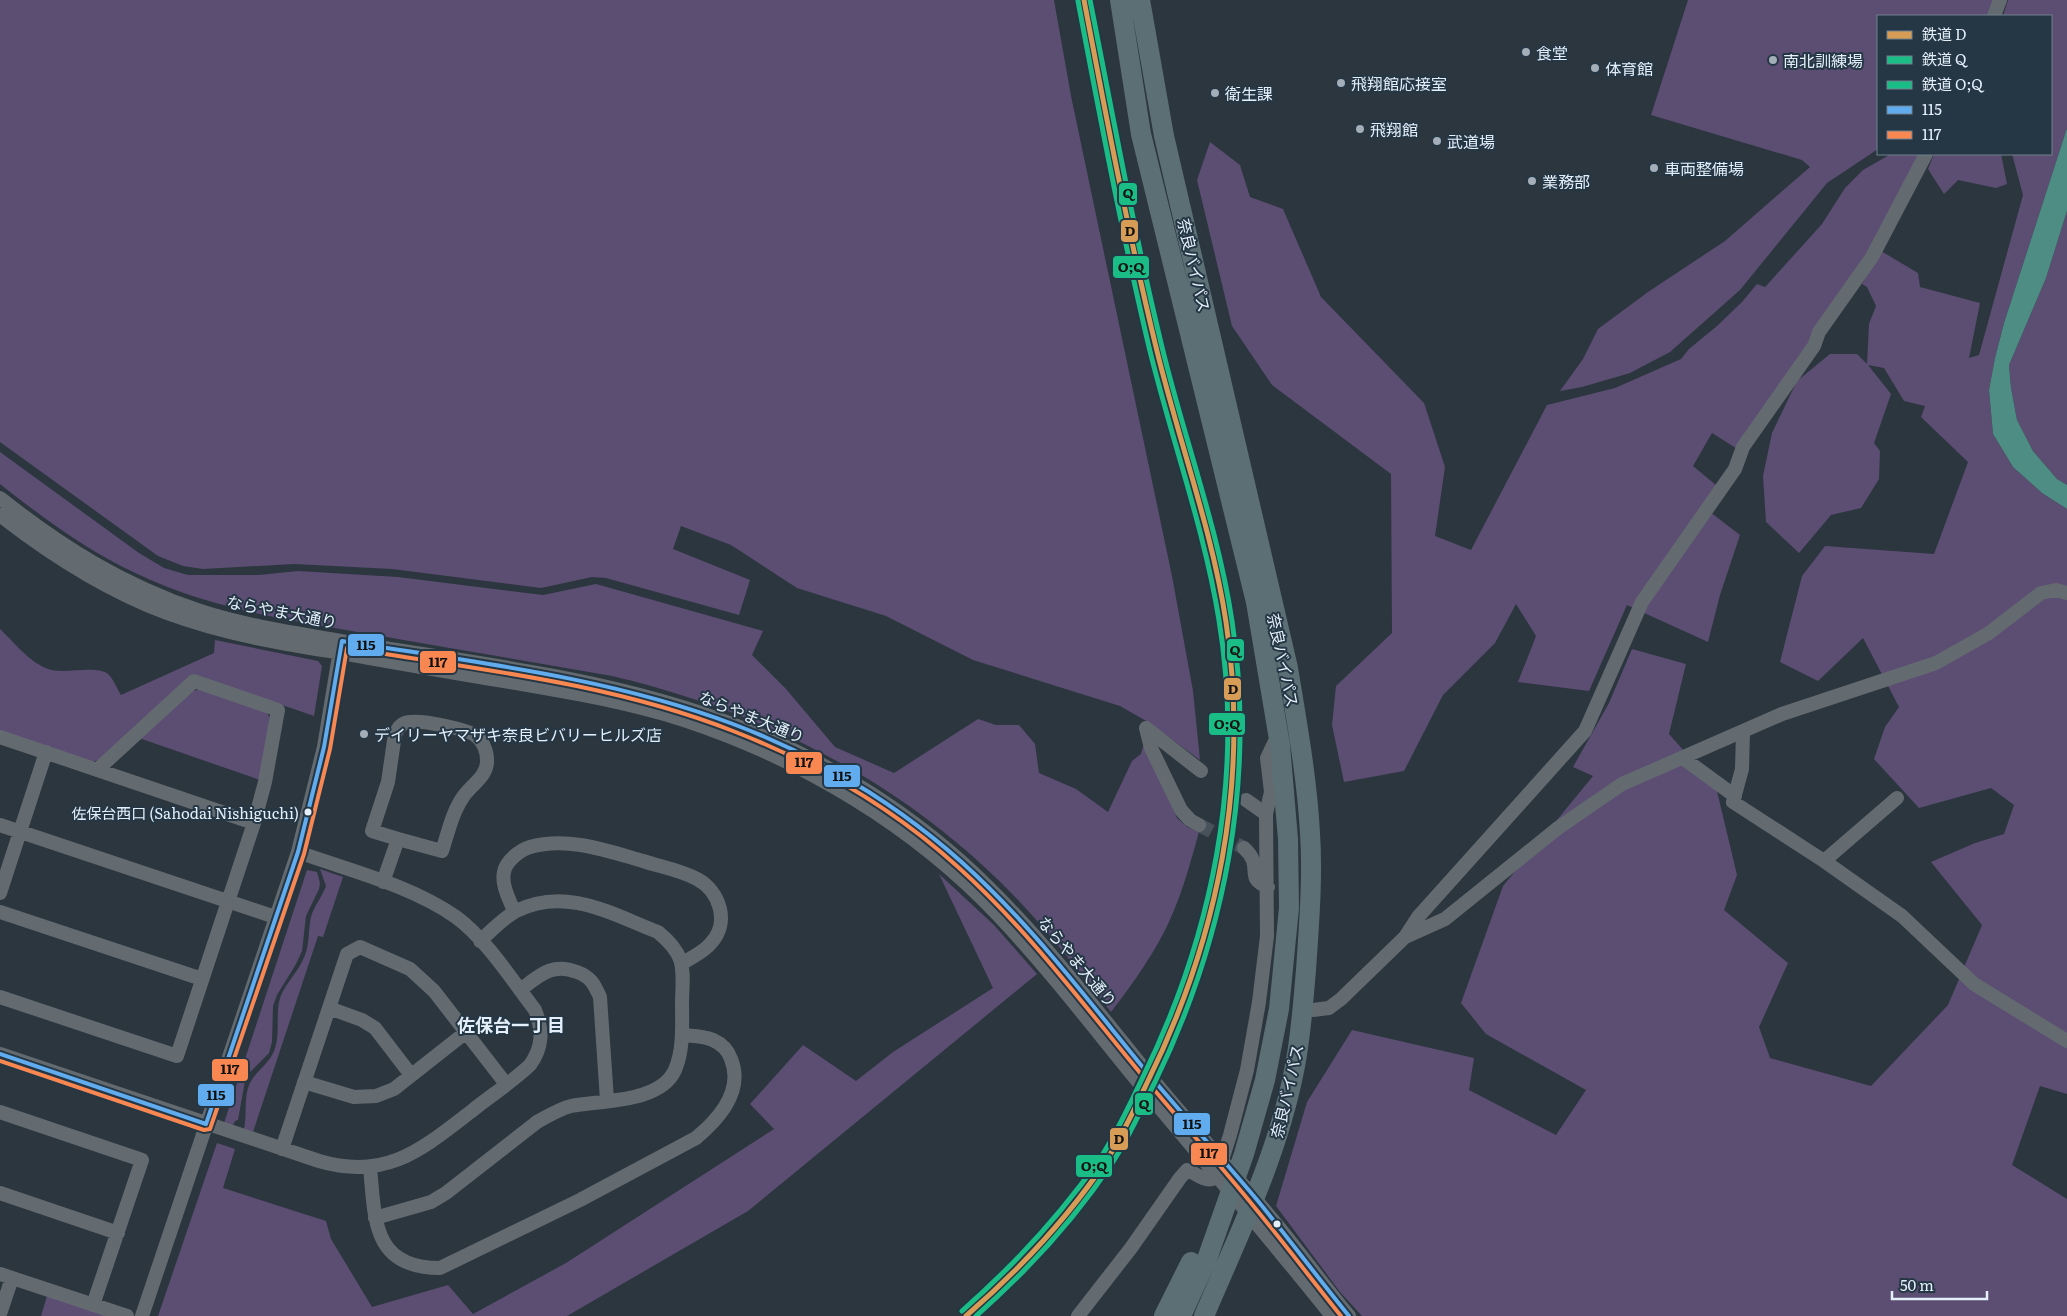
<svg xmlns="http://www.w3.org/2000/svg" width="2067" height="1316" viewBox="0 0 2067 1316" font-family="Literata,'Noto Sans JP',serif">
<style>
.green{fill:#5c4d73}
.water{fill:#4d8d83}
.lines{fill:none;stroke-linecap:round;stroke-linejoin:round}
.minor-tunnel{stroke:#48525a;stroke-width:14;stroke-dasharray:14 7;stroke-linecap:butt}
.minor{stroke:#636b70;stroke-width:14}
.highway{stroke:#5c6f75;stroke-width:20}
.bus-1-casing{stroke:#253745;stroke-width:8}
.bus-2-casing{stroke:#253745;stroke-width:8}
.bus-1{stroke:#60acee;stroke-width:4}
.bus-2{stroke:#f88751;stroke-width:4}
.rail-1-casing{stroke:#253745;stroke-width:9}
.rail-2-casing{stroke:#253745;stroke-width:9}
.rail-3-casing{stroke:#253745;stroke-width:9}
.rail-1{stroke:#d79d56;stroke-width:5}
.rail-2{stroke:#1bbd86;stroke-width:5}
.rail-3{stroke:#1bbd86;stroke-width:5}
.poi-dot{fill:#a4aeb8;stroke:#253745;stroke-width:2}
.bus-dot{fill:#e4eff9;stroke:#253745;stroke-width:2}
.labels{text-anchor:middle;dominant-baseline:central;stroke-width:4;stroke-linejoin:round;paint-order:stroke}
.bus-label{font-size:15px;fill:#e4eff9;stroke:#253745;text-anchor:end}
.poi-label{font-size:16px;fill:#e4eff9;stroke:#253745;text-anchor:start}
.street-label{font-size:16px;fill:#e4eff9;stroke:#253745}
.neighbourhood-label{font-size:18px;font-weight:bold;fill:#e4eff9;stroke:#253745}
.line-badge{stroke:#253745;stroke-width:2}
.pale-badge-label{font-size:14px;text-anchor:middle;font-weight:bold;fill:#111}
</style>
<rect width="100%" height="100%" fill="#2c363e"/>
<path class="green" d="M 0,0 L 1054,0 L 1071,96 L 1172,576 L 1193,691 L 1200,760 L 1148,722 L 1120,706 L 973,660 L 886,616 L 797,588 L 731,545 L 681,526 L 673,549 L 750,580 L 739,615 L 606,578 L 592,577 L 541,588 L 392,569 L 295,564 L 203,569 L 183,566 L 158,556 L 0,442 Z
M 1688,0 L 1995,0 L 1988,16 L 1878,16 L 1878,149 L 1827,183 L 1740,290 L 1670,352 L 1630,373 L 1582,387 L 1560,391 L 1583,359 L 1598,329 L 1648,292 L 1725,241 L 1810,167 L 1802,160 L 1651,115 Z
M 2008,0 L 2067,0 L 2067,128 L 2004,323 L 1995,358 L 1989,390 L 1993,434 L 2013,467 L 2042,493 L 2067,509 L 2067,1094 L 2040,1086 L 2012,1165 L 2067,1199 L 2067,1316 L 1362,1316 L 1340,1292 L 1276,1206 L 1307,1102 L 1352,1030 L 1474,1058 L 1469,1090 L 1556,1135 L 1586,1090 L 1486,1034 L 1461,1003 L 1503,886 L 1593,776 L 1573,767 L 1609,703 L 1632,649 L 1686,664 L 1669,734 L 1716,787 L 1737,875 L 1724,910 L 1788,963 L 1759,1027 L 1770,1058 L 1871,1086 L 1948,1005 L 1982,925 L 1931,862 L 1975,843 L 2004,834 L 2014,805 L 1991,788 L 1919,808 L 1874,759 L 1885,727 L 1899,707 L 1863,638 L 1818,681 L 1780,662 L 1802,576 L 1825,546 L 1934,554 L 1968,462 L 1921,417 L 1925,406 L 1904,401 L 1884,368 L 1868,365 L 1891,394 L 1874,443 L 1880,451 L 1879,479 L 1861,508 L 1831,515 L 1799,553 L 1766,522 L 1763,476 L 1772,433 L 1797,381 L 1830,354 L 1857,354 L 1867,364 L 1869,324 L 1876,306 L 1867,287 L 1862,284 L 1881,251 L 1918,273 L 1920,287 L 1980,303 L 1969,358 L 1979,355 L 2023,195 L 2012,154 L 2051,154 L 2051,16 L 2003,16 Z
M 1210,142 L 1240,165 L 1250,197 L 1283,209 L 1321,297 L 1424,403 L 1445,467 L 1435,536 L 1471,550 L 1547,405 L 1615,388 L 1681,359 L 1689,349 L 1717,326 L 1742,302 L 1757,284 L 1765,287 L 1767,285 L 1822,224 L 1845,188 L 1863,170 L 1891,154 L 1918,154 L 1919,156 L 1859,269 L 1819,325 L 1811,334 L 1803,359 L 1739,450 L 1712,433 L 1693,466 L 1717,486 L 1636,609 L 1627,605 L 1589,691 L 1518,682 L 1536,636 L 1516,604 L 1495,643 L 1443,695 L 1404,771 L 1344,782 L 1332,725 L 1336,686 L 1392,633 L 1391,474 L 1272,385 L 1232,326 L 1197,180 Z
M 1934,154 L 2001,154 L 2007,184 L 1996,188 L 1958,180 L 1944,194 L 1928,169 Z
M 2067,211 L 2067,485 L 2057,479 L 2033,451 L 2017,420 L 2011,388 L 2009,365 L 2046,278 Z
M 0,452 L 139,553 L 164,568 L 188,575 L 259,575 L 298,571 L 398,577 L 543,595 L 596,584 L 763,631 L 752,655 L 786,689 L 835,747 L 894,773 L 978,719 L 996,725 L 1019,725 L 1035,744 L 1039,773 L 1076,789 L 1108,812 L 1132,761 L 1141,754 L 1144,743 L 1177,818 L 1187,827 L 1199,832 C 1191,860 1184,888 1172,915 C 1159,947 1132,985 1111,1012 C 1081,974 1052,936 1019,901 C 908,784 768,713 612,676 C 531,662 450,648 369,634 C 296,621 222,611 153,581 C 96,557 48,522 0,484 Z
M 1710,512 L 1740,535 L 1720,595 L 1708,642 L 1642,612 Z
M 0,629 C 14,642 29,662 48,669 C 64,675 98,664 109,675 C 114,680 117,689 121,695 L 214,653 L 215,640 L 318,661 L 322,666 L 314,716 L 193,674 L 99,760 L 90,762 L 0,732 Z
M 201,689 L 266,711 L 271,720 L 260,780 L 139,738 L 192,691 Z
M 320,869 L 343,877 L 323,937 L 318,936 L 253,1132 L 244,1129 C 247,1117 244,1101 248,1088 C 253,1072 268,1066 274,1051 C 281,1033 275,1015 280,998 C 285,983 299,972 305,955 C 310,942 308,929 311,917 C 314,906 322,897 326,886 Z
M 307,870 L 317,872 L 320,883 L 319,889 L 306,916 L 302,951 L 296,964 L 277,995 L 273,1006 L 272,1042 L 269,1053 L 250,1072 L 245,1081 L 238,1120 L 235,1121 L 233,1125 L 224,1123 Z
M 939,874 L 994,925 L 1037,974 L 748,1211 L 567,1316 L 158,1316 L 217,1143 L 235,1149 L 223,1188 L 326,1221 L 331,1239 L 372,1307 L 448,1285 L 473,1314 L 566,1263 L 774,1129 L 750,1104 L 803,1045 L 856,1081 L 893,1052 L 993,988 Z
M 47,1296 L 107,1316 L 41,1316 Z"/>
<path class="water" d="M 2067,128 L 2067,211 L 2046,278 L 2009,365 L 2011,388 L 2017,420 L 2033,451 L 2057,479 L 2067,485 L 2067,509 L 2042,493 L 2013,467 L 1993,434 L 1989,390 L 1995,358 L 2004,323 Z"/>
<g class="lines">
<path class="minor-tunnel" d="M 1199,825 L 1244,848"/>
<path class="minor" d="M 1994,16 L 2000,0
M 0,498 C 63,548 123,585 200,611 C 249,627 302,634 353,643 C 480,664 611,678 732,724 C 826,759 917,816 988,887 C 1047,945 1097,1011 1149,1075 C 1189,1124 1232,1171 1272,1219 C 1299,1251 1323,1285 1349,1316
M 0,515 C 51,555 106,590 167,613 C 224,634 282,644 341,653 C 398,663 454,673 510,682 C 569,692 627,702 684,720 C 802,759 914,826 999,916 C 1049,969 1094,1028 1140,1084 C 1204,1161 1269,1237 1332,1316
M 1146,728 L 1151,748 L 1181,810 L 1190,820 L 1199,825
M 1146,728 L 1201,771
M 1743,732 L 1742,769 L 1733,802 L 1824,861 L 1902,916 L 1974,984 L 2067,1041
M 0,737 L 254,823
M 1683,758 L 1735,796
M 1246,800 L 1266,814
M 0,825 L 275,917
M 1244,848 C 1265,867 1243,878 1268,887
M 1824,861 L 1897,798
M 383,882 L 398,839 L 372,831 L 388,782 L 395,734 C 398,729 399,725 405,723 C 416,718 467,729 476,736 C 483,741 487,751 487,760 C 488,776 471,785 463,797 C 452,813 448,833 442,851 L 398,839
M 0,893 L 46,752
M 0,912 L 202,979
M 514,912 C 510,900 501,885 504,872 C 506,861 520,850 530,847 C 567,836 608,851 643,861 C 661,867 680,870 697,879 C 720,891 730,923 711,943 C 704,952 692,957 683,963
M 1405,937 L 1445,919 L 1558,828 L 1622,784 L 1782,714 L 1936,663 L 1989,633 L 2041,593 L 2056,590 L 2067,593
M 520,990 C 539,976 552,962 577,972 C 591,977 594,984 600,997 L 607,1100
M 0,997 L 177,1056 L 254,823 L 265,782 L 278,710 L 194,681 L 97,770
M 329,1008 L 362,1020 L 375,1028 L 411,1075
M 1313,1010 L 1329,1008 L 1341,999 L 1405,937 L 1418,917 L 1585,731 L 1642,602 L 1735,469 L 1743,447 L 1814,346 L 1819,332 L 1872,257 L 1926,154
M 0,1054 L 319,1161 C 387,1181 422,1149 473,1110 C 492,1095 513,1081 530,1065 C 543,1047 543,1030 535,1010 C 513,981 485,938 456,917 C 410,885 351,871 298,852
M 304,1082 L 354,1097 L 376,1096 L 394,1089 L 465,1033
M 0,1112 L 142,1160 L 93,1305
M 282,1149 L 347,954 L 360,947 L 410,969 L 434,991 L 506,1084
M 370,1167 C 375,1219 372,1268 440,1268 L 580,1200 L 696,1138 C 719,1119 744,1091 731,1059 C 728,1050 722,1044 713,1040 C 704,1036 692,1036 682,1035
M 0,1193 L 118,1233
M 375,1218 L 431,1202 L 446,1193 L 537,1122 C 548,1116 559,1109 571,1106 C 602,1100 660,1103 675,1070 C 684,1049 682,1024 682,1002 C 683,968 687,956 658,932 C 611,914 566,886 516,911 C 503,918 491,931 480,941
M 0,1274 L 127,1316
M 0,1314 L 12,1278
M 142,1316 L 298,852 L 324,747 L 341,644
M 1078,1316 L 1131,1248 L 1180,1178 L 1187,1170 C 1198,1174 1207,1185 1217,1176 L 1230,1135 L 1247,1070 L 1259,1002 L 1267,936 L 1266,814 L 1271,792 L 1267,758 L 1278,735"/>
<path class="highway" d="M 1120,0 L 1141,134 L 1256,602 L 1280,745 L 1288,839 L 1289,908 L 1279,1009 L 1265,1080 L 1244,1154 L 1207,1259 L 1181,1316
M 1140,0 L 1164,136 L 1288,668 C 1297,723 1307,778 1310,833 C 1313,878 1309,925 1306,970 C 1303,1003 1301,1038 1294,1071 C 1277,1157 1238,1236 1204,1316
M 1164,1316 L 1191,1262"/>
<defs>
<path id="bus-1" d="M 0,1054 L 206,1124 L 298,852 L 324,747 L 342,641 C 473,662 608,677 733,724 C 828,760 917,816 989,888 C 1046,944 1095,1009 1146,1071 C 1183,1115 1221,1157 1258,1201 C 1289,1239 1318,1278 1349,1316"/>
<path id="bus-2" d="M 0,1061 L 204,1130 L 210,1129 L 304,854 L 330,749 L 347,648 C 476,669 611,683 733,731 C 815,763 893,808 958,867 C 1027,929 1082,1003 1141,1074 C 1178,1119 1218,1162 1255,1208 C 1284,1243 1312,1280 1341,1316"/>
</defs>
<use href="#bus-1" class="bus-1-casing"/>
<use href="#bus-2" class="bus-2-casing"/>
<use href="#bus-1" class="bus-1"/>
<use href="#bus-2" class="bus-2"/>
<defs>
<path id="rail-1" d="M 966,1316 C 1019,1270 1069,1217 1108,1158 C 1123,1134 1135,1108 1147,1083 C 1218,939 1250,782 1226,622 C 1212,529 1178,439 1156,347 C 1128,232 1106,116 1084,0"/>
<path id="rail-2" d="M 976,1316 C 1027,1271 1074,1220 1112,1163 C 1129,1138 1141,1109 1155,1082 C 1225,938 1256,780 1232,621 C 1218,528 1184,438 1162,347 C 1134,232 1113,116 1090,0"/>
<path id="rail-3" d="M 962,1311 C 1013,1266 1060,1216 1099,1160 C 1116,1135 1129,1106 1142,1079 C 1212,937 1245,778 1219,620 C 1204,527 1171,438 1149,347 C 1122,233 1100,117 1078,1"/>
</defs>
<use href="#rail-1" class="rail-1-casing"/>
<use href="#rail-2" class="rail-2-casing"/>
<use href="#rail-3" class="rail-3-casing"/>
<use href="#rail-1" class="rail-1"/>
<use href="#rail-2" class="rail-2"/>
<use href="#rail-3" class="rail-3"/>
</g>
<g class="poi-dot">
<circle cx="1526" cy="52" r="5"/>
<circle cx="1773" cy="60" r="5"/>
<circle cx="1595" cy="68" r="5"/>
<circle cx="1341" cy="83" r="5"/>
<circle cx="1215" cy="93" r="5"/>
<circle cx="1360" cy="129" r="5"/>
<circle cx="1437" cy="141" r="5"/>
<circle cx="1654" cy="168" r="5"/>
<circle cx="1532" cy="181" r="5"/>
<circle cx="364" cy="734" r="5"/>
</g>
<g class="bus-dot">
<circle cx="308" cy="812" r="4.5"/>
<circle cx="1277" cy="1224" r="4.5"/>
</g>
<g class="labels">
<g class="bus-label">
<text x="299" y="812">佐保台西口 (Sahodai Nishiguchi)</text>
</g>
<g class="poi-label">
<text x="1536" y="52">食堂</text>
<text x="1783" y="60">南北訓練場</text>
<text x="1605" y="68">体育館</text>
<text x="1351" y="83">飛翔館応接室</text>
<text x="1225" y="93">衛生課</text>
<text x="1370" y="129">飛翔館</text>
<text x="1447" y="141">武道場</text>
<text x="1664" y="168">車両整備場</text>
<text x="1542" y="181">業務部</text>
<text x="374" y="734">デイリーヤマザキ奈良ビバリーヒルズ店</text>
</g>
<g class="street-label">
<text transform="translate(1195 265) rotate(77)">奈良バイパス</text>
<text transform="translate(282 611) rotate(11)">ならやま大通り</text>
<text transform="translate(1284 660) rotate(78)">奈良バイパス</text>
<text transform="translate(752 716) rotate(22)">ならやま大通り</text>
<text transform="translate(1078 961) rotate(50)">ならやま大通り</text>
<text transform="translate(1286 1091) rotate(-77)">奈良バイパス</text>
</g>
<g class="neighbourhood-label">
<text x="511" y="1024">佐保台一丁目</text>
</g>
</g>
<g class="line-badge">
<rect x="1118" y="182" width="20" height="24" rx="5" fill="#1bbd86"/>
<rect x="1120" y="219" width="19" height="24" rx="5" fill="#d79d56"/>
<rect x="1112" y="255" width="38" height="24" rx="5" fill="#1bbd86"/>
<rect x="347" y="633" width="38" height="24" rx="5" fill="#60acee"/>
<rect x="1226" y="638" width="19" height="24" rx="5" fill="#1bbd86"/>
<rect x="419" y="650" width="38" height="24" rx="5" fill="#f88751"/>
<rect x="1223" y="677" width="19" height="24" rx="5" fill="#d79d56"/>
<rect x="1208" y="712" width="38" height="24" rx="5" fill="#1bbd86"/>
<rect x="785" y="751" width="38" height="24" rx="5" fill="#f88751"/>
<rect x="823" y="764" width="38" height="24" rx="5" fill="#60acee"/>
<rect x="211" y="1058" width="38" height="24" rx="5" fill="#f88751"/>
<rect x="197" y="1083" width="38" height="24" rx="5" fill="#60acee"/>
<rect x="1134" y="1092" width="20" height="24" rx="5" fill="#1bbd86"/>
<rect x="1173" y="1112" width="38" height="24" rx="5" fill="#60acee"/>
<rect x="1109" y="1127" width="20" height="24" rx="5" fill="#d79d56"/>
<rect x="1190" y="1142" width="38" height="24" rx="5" fill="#f88751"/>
<rect x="1075" y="1154" width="38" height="24" rx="5" fill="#1bbd86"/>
</g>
<g class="pale-badge-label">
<text x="1128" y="198">Q</text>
<text x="1130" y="236">D</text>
<text x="1131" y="272">O;Q</text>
<text x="366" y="650">115</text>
<text x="1235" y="655">Q</text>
<text x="438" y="667">117</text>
<text x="1233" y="694">D</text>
<text x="1227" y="729">O;Q</text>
<text x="804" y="767">117</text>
<text x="842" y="781">115</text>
<text x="230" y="1074">117</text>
<text x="216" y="1100">115</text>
<text x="1144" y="1109">Q</text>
<text x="1192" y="1129">115</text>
<text x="1119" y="1144">D</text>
<text x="1209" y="1158">117</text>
<text x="1094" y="1171">O;Q</text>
</g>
<rect x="1877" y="15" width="175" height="140" fill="#253745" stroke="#71818d"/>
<rect x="1887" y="31" width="25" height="8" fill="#d79d56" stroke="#71818d"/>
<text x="1922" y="40" font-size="15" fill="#e4eff9">鉄道 D</text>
<rect x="1887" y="56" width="25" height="8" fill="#1bbd86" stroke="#71818d"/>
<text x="1922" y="65" font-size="15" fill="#e4eff9">鉄道 Q</text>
<rect x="1887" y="81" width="25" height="8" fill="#1bbd86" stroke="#71818d"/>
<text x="1922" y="90" font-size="15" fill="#e4eff9">鉄道 O;Q</text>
<rect x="1887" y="106" width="25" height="8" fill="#60acee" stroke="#71818d"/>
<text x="1922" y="115" font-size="15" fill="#e4eff9">115</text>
<rect x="1887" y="131" width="25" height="8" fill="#f88751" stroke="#71818d"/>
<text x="1922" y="140" font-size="15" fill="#e4eff9">117</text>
<path d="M1892 1291v8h95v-8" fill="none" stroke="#e4eff9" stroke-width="2.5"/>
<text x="1900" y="1291" font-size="15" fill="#e4eff9" stroke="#253745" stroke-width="4" paint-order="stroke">50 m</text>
</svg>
